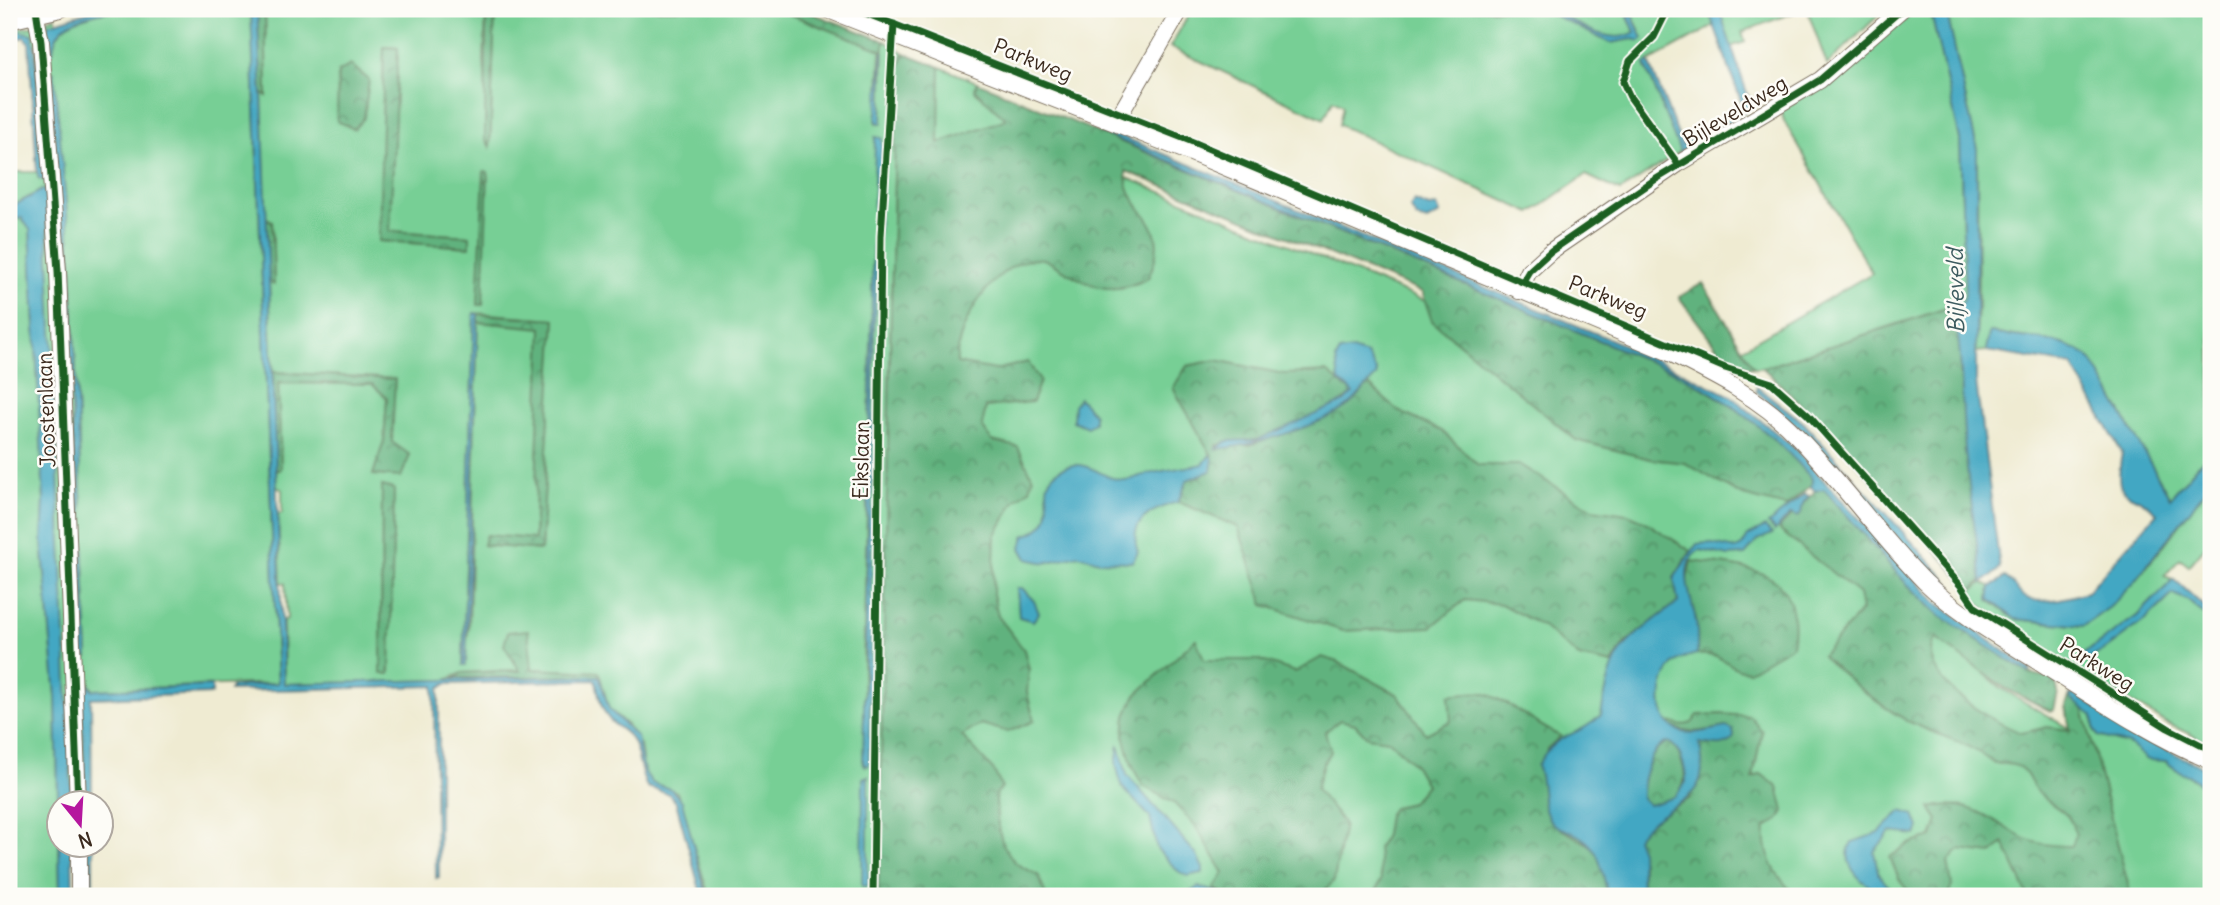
<svg xmlns="http://www.w3.org/2000/svg" width="2220" height="905" viewBox="0 0 2220 905" font-family="Delius,sans-serif">
<style>
.grass{fill:#77cf95;stroke:#597c5a;stroke-width:2;fill-rule:evenodd}
.forest{fill:url(#forest-crowns);stroke:#4e6e4e;stroke-width:2}
.water{fill:#43a7c3;stroke:#3f6870;stroke-width:2;fill-rule:evenodd}
.lines{fill:none;stroke-linecap:round;stroke-linejoin:round}
.minor-casing{stroke:#7a6e5d;stroke-width:18}
.minor{stroke:#fff;stroke-width:16}
.cycleway-casing{stroke:#fdfcf7;stroke-width:11}
.cycleway{stroke:#1b5e20;stroke-width:7}
.labels{text-anchor:middle;dominant-baseline:central;stroke-width:5;stroke-linejoin:round;paint-order:stroke}
.street-label{font-size:21px;fill:#3b2a1e;stroke:#fdfcf7}
.water-label{font-size:23px;font-style:italic;fill:#3e5c60;stroke:#fdfcf7}
</style>
<defs>
<pattern id="forest-crowns" width="20" height="18" patternUnits="userSpaceOnUse" patternTransform="scale(1.75)"><rect width="20" height="18" fill="#61b27e"/><path d="M2 6a3 3 0 1 1 6 0M12 15a3 3 0 1 1 6 0" fill="none" stroke="#519167"/></pattern>
</defs>
<rect width="100%" height="100%" fill="#fdfcf7"/>
<filter id="ink" filterUnits="userSpaceOnUse"><feTurbulence type="fractalNoise" baseFrequency=".0143" numOctaves="2"/><feDisplacementMap in="SourceGraphic" scale="14" xChannelSelector="R" yChannelSelector="G"/><feConvolveMatrix kernelMatrix="1 2 1 2 8 2 1 2 1" color-interpolation-filters="sRGB"/></filter>
<filter id="wash" filterUnits="userSpaceOnUse"><feTurbulence type="fractalNoise" baseFrequency=".00686" numOctaves="4" result="noise"/><feDisplacementMap in="SourceGraphic" scale="28" xChannelSelector="R" yChannelSelector="G"/><feGaussianBlur stdDeviation="1.57" result="paint"/><feColorMatrix in="noise" values="0 0 0 0 0 0 0 0 0 0 0 0 0 0 0 0 0 1.4 0 .05"/><feComposite in="paint" operator="in"/></filter>
<g filter="url(#wash)">
<rect width="100%" height="100%" fill="#efebd2"/>
<path class="grass" d="M 116,9 L 251,9 L 278,683 L 93,690 L 87,680 L 82,703 L 86,803 L 72,803 L 42,190 L 9,208 L 9,172 L 37,172 L 39,179 L 37,46 L 18,31 L 9,34 L 9,29 L 30,27 L 56,16 L 56,22 L 49,26 L 53,52 C 54,18 89,16 116,9 ZM 53,72 L 71,257 L 88,657 L 83,657 L 67,297 L 50,86 L 50,73 Z
M 265,9 L 486,9 L 484,60 L 490,145 L 495,9 L 575,9 L 577,16 L 582,9 L 777,9 L 883,50 L 885,41 L 905,53 L 902,56 L 896,88 L 878,896 L 709,896 L 677,792 L 652,783 L 644,771 L 640,745 L 627,725 L 609,709 L 599,672 L 531,669 L 462,673 L 446,680 L 284,684 L 283,620 L 287,619 L 285,583 L 281,583 L 278,514 L 282,513 L 282,489 L 277,488 L 276,471 L 281,469 L 278,383 L 372,384 L 387,398 L 384,441 L 373,475 L 391,442 L 394,379 L 273,372 L 269,282 L 274,283 L 272,221 L 266,218 L 262,94 L 267,96 ZM 384,47 L 398,48 L 389,231 L 469,236 L 470,247 L 380,241 ZM 884,51 L 882,123 L 877,123 L 881,52 ZM 876,137 L 869,764 L 866,766 L 863,670 ZM 474,313 L 554,319 L 541,550 L 483,545 L 486,535 L 534,540 L 543,327 L 478,322 L 469,627 L 463,664 ZM 382,486 L 394,490 L 389,674 L 381,674 Z
M 1192,9 L 1542,9 L 1610,43 L 1633,39 L 1639,29 L 1629,9 L 1708,9 L 1714,26 L 1645,64 L 1680,152 L 1620,191 L 1586,175 L 1531,213 L 1339,125 L 1343,105 L 1333,100 L 1324,119 L 1170,47 Z
M 1551,9 L 1625,9 L 1635,32 C 1609,48 1575,21 1551,9 Z
M 1719,9 L 1803,9 L 1742,32 L 1745,42 L 1730,47 Z
M 1807,9 L 1885,9 L 1827,65 Z
M 1917,9 L 1930,9 L 1960,139 L 1965,295 L 1962,303 L 1763,368 L 1754,368 L 1741,349 L 1872,273 L 1784,121 L 1781,110 L 1841,72 Z
M 1946,9 L 2211,9 L 2211,450 L 2170,498 L 2093,362 C 2071,337 2022,338 1990,333 L 1986,351 L 1975,352 L 1978,309 L 1977,149 Z
M 940,67 L 977,82 L 975,91 L 1007,119 L 997,124 L 1459,315 L 1758,461 L 1831,540 L 2001,688 L 2070,729 L 2066,705 L 2070,695 L 2093,716 L 2094,730 L 2098,736 L 2128,744 L 2165,761 L 2211,790 L 2211,896 L 886,896 Z
M 21,217 L 30,229 L 44,501 L 42,541 L 56,697 L 60,896 L 9,896 L 9,223 Z
M 2211,483 L 2211,540 L 2189,566 L 2180,559 L 2164,576 L 2174,579 L 2137,616 L 2081,656 L 2148,618 L 2173,594 L 2187,600 L 2211,620 L 2211,744 L 2166,723 L 2066,663 L 1974,601 L 1972,591 L 1982,583 L 1991,587 L 1989,600 L 2015,619 L 2083,626 C 2138,591 2171,532 2211,483 Z"/>
<path class="forest" d="M 257,9 L 265,9 L 267,96 L 262,94 Z
M 486,9 L 495,9 L 490,147 L 485,139 Z
M 777,9 L 801,9 L 885,41 L 883,51 Z
M 384,47 L 398,48 L 390,231 L 470,236 L 470,247 L 379,241 Z
M 905,53 L 940,67 L 939,143 L 1006,119 L 975,90 L 977,82 L 1675,372 C 1704,387 1812,452 1813,484 L 1786,507 L 1743,496 L 1685,463 L 1650,459 L 1576,440 L 1432,321 L 1422,292 L 1126,171 C 1125,216 1177,217 1148,278 C 1103,302 1082,279 1044,259 C 1000,253 954,324 957,363 L 995,370 L 1028,362 L 1040,381 L 1032,402 L 986,407 L 982,426 L 992,441 L 1018,447 L 1033,478 L 1030,489 L 1015,501 L 995,536 L 993,594 L 998,616 L 1024,650 L 1029,669 L 1027,692 L 1034,721 L 1008,732 L 981,724 L 962,736 L 994,771 L 1002,788 L 996,793 C 996,816 997,844 1015,862 C 1021,868 1032,871 1039,876 L 1046,896 L 878,896 L 896,88 L 898,69 Z
M 351,65 L 369,80 L 364,118 L 354,129 L 337,121 L 338,72 Z
M 484,171 L 488,172 L 483,305 L 478,305 Z
M 266,218 L 272,221 L 274,284 L 269,282 Z
M 1703,283 L 1754,368 L 1728,362 L 1679,297 Z
M 1953,306 L 1962,351 L 1960,370 L 1982,580 L 1972,591 L 1821,424 L 1763,368 Z
M 478,314 L 555,319 L 541,550 L 483,545 L 486,535 L 534,539 L 542,328 L 478,322 Z
M 1216,360 L 1284,374 L 1327,372 L 1353,393 C 1335,412 1285,431 1259,439 C 1244,443 1231,439 1216,446 L 1218,450 L 1228,445 L 1250,445 L 1324,417 L 1349,404 L 1368,384 L 1398,411 L 1442,431 L 1478,465 L 1520,465 L 1592,509 L 1628,514 L 1644,521 L 1691,551 L 1674,578 L 1678,602 L 1624,644 L 1612,664 L 1579,657 L 1542,626 L 1501,604 L 1465,600 L 1431,627 L 1343,631 L 1264,605 L 1238,527 L 1178,502 L 1187,480 L 1201,476 L 1212,456 L 1173,388 L 1187,366 Z
M 273,372 L 395,379 L 392,442 L 410,455 L 401,477 L 373,475 L 384,441 L 387,398 L 372,384 L 278,383 L 281,469 L 276,471 Z
M 382,486 L 394,489 L 390,674 L 381,674 Z
M 1817,489 L 1824,489 L 1904,581 L 1939,615 L 2029,673 L 2055,679 L 2058,692 L 2054,710 L 2050,711 L 2005,688 L 1935,638 C 1913,677 1992,722 2022,733 L 2047,727 L 2070,730 L 2066,705 L 2070,695 L 2083,708 L 2131,896 L 2028,896 L 2004,843 L 1992,854 L 1959,850 L 1948,862 L 1952,886 L 1947,896 C 1908,896 1904,895 1890,857 L 1909,844 L 1932,837 L 1938,820 L 1930,808 C 1967,797 1992,820 2022,837 C 2036,845 2057,846 2072,846 L 2076,835 C 2068,810 2063,813 2045,799 C 2021,781 2036,762 1995,764 C 1968,741 1939,737 1908,721 C 1876,704 1849,680 1822,656 L 1862,610 L 1859,594 L 1778,529 Z
M 1691,561 C 1750,567 1804,568 1792,646 L 1749,671 L 1738,669 L 1716,656 L 1697,654 L 1696,619 L 1689,603 L 1687,580 Z
M 528,630 L 532,669 L 599,672 L 599,676 L 455,678 L 462,673 L 520,671 L 504,645 L 508,632 Z
M 1196,639 L 1204,660 L 1259,660 L 1295,672 L 1322,657 L 1338,662 L 1397,694 L 1426,734 L 1451,721 L 1449,695 C 1459,694 1473,691 1483,693 C 1508,700 1535,725 1561,736 L 1547,749 L 1543,799 L 1561,829 L 1595,848 L 1604,867 L 1608,896 L 1374,896 L 1381,880 L 1378,848 L 1385,835 L 1388,815 L 1394,807 L 1411,803 L 1426,785 L 1414,764 L 1388,740 L 1367,737 L 1355,724 L 1340,720 L 1325,732 L 1331,752 L 1323,764 L 1316,789 L 1344,824 L 1334,881 L 1319,896 L 1231,896 L 1214,889 L 1224,873 L 1196,827 L 1174,803 L 1143,786 L 1132,766 L 1124,735 L 1126,716 L 1135,696 Z
M 1721,714 L 1750,716 L 1762,731 L 1753,778 L 1761,774 L 1778,787 L 1784,811 L 1779,820 L 1766,827 C 1763,856 1776,876 1796,896 L 1642,896 L 1642,863 L 1635,839 C 1651,818 1668,810 1690,798 L 1698,743 L 1707,744 L 1727,727 C 1707,730 1687,737 1670,725 L 1671,722 L 1681,726 L 1692,723 L 1698,715 Z
M 1669,742 C 1677,746 1678,752 1681,760 C 1692,785 1676,804 1649,805 L 1642,798 C 1641,781 1650,746 1669,742 Z"/>
<path class="water" d="M 96,9 L 116,9 C 89,16 54,18 53,52 L 50,54 L 46,25 Z
M 251,9 L 257,9 L 262,94 L 284,684 L 599,676 L 609,709 L 637,737 L 644,771 L 652,783 L 671,789 L 682,801 L 705,890 L 709,896 L 703,896 L 700,890 L 676,802 L 669,794 L 647,787 C 639,772 640,755 632,740 C 626,731 619,729 612,722 C 601,712 599,695 596,681 L 593,680 L 446,684 L 439,689 L 439,877 L 436,878 L 434,686 L 230,691 L 231,687 L 278,683 Z
M 1542,9 L 1551,9 C 1575,21 1609,48 1635,32 L 1625,9 L 1629,9 L 1643,38 L 1640,41 L 1633,39 L 1610,43 Z
M 1708,9 L 1719,9 L 1750,102 L 1747,111 L 1723,127 L 1721,122 L 1743,107 Z
M 1930,9 L 1946,9 L 1977,149 L 1976,382 L 2000,569 L 1982,583 C 1977,538 1969,494 1965,450 C 1961,400 1963,354 1953,306 L 1962,303 L 1965,295 L 1960,139 Z
M 18,31 L 33,34 L 46,180 L 39,179 L 37,172 L 29,42 L 24,37 L 9,41 L 9,34 Z
M 883,51 L 882,123 L 879,123 L 876,121 Z
M 1649,62 L 1682,145 L 1710,129 L 1712,133 L 1680,152 L 1645,64 Z
M 54,72 L 71,257 L 88,657 L 83,657 L 67,297 L 50,86 L 50,73 Z
M 1104,129 L 1638,351 L 1731,396 L 1792,446 L 1937,603 L 2031,670 L 2029,673 L 1939,615 L 1904,581 L 1824,489 L 1815,491 L 1811,487 L 1812,479 C 1773,432 1728,399 1675,372 L 1102,133 Z
M 875,137 L 882,138 L 874,333 L 869,765 L 866,766 L 863,763 Z
M 42,190 L 46,190 L 72,803 L 60,804 L 60,846 L 72,846 L 73,896 L 60,896 L 56,697 L 42,541 L 44,501 L 30,230 L 21,217 L 9,223 L 9,208 Z
M 1414,201 L 1429,207 L 1437,206 L 1440,214 L 1427,221 L 1417,218 L 1410,208 Z
M 474,313 L 478,314 L 466,665 L 463,665 Z
M 1989,333 C 2022,338 2071,337 2093,362 L 2170,498 L 2211,450 L 2211,483 L 2133,583 L 2110,607 L 2083,626 L 2015,619 L 1989,599 L 1991,587 L 2005,577 C 2013,582 2017,592 2025,597 C 2040,606 2071,597 2087,592 L 2157,513 C 2129,484 2112,507 2122,453 L 2072,365 L 1986,351 Z
M 1352,350 L 1367,355 L 1377,372 L 1376,377 C 1366,385 1359,397 1349,405 C 1320,427 1250,446 1216,449 L 1227,441 L 1257,440 L 1345,401 L 1353,393 L 1339,381 L 1336,359 L 1340,352 Z
M 1757,386 L 1804,423 L 1953,587 L 1952,591 L 1920,563 L 1804,432 L 1756,391 Z
M 1079,398 L 1094,414 L 1094,423 L 1087,427 L 1073,421 L 1074,405 Z
M 1210,455 L 1213,459 L 1211,471 L 1187,480 L 1178,502 C 1152,509 1127,521 1138,552 L 1132,562 L 1099,561 L 1079,555 L 1045,563 L 1027,559 L 1021,548 L 1024,536 C 1072,520 1027,486 1061,469 C 1087,455 1101,480 1123,480 C 1129,481 1138,476 1144,475 C 1163,470 1184,468 1203,464 Z
M 1805,494 L 1809,496 L 1803,503 L 1801,514 L 1798,517 L 1791,514 L 1775,531 L 1768,524 Z
M 1765,527 L 1772,534 L 1758,540 L 1745,555 L 1729,556 L 1700,550 C 1675,564 1693,601 1696,621 C 1698,632 1697,643 1697,654 C 1690,656 1682,657 1676,662 C 1659,676 1654,719 1677,730 C 1691,737 1712,729 1727,727 L 1733,730 L 1734,737 C 1725,750 1712,744 1699,743 C 1716,806 1665,798 1636,838 L 1641,851 L 1642,896 L 1608,896 C 1601,869 1602,846 1573,833 C 1564,829 1554,827 1549,819 C 1539,803 1545,783 1537,766 C 1558,728 1574,741 1601,715 C 1614,643 1622,646 1678,602 L 1674,578 L 1697,544 L 1708,543 L 1736,549 L 1742,546 L 1748,536 ZM 1669,742 C 1681,749 1686,769 1686,782 L 1675,797 L 1649,805 L 1642,798 C 1641,781 1650,746 1669,742 Z
M 2174,579 L 2211,613 L 2211,620 L 2187,600 L 2173,594 L 2148,618 L 2106,649 L 2079,665 L 2081,656 L 2137,616 Z
M 1022,588 L 1034,601 L 1039,613 L 1033,621 L 1019,617 L 1017,589 Z
M 85,680 L 93,690 L 212,686 L 212,694 L 91,698 L 92,803 L 86,803 L 82,703 Z
M 2074,694 L 2153,743 L 2211,771 L 2211,790 C 2200,788 2200,782 2192,777 C 2181,772 2175,770 2166,761 L 2148,760 L 2128,744 L 2098,736 L 2094,729 L 2093,716 L 2071,699 L 2070,695 Z
M 1119,745 L 1127,775 L 1196,854 L 1203,868 L 1203,873 L 1187,876 L 1178,871 L 1157,849 L 1150,817 L 1122,787 L 1116,764 Z
M 868,776 L 868,886 L 862,886 L 863,778 Z
M 1901,811 L 1914,815 L 1919,828 L 1916,835 L 1890,832 L 1874,852 L 1879,876 L 1898,896 C 1875,896 1836,869 1852,842 L 1879,833 Z
M 87,846 L 93,846 L 93,896 L 87,896 Z
M 1198,887 L 1231,896 L 1181,895 L 1181,892 L 1190,892 Z"/>
</g>
<g filter="url(#ink)">
<g class="lines">
<defs>
<path id="minor" d="M 826,9 L 1191,153 L 1668,352 C 1712,374 1761,398 1796,435 C 1841,481 1879,536 1925,582 C 1960,616 2005,640 2046,667 C 2100,701 2152,736 2211,761
M 36,16 L 41,42 L 58,271 L 78,804
M 9,21 L 61,9
M 1115,123 L 1181,9
M 1519,291 L 1529,271 L 1551,251 L 1678,164 L 1820,80 L 1902,9
M 79,896 L 79,846"/>
</defs>
<use href="#minor" class="minor-casing"/>
<use href="#minor" class="minor"/>
<defs>
<path id="cycleway" d="M 36,9 L 41,42 L 58,271 L 78,804
M 855,9 L 1193,142 L 1725,368 L 1772,383 L 1808,415 L 1961,586 L 1975,607 L 2168,728 L 2211,750
M 1668,9 L 1654,37 L 1630,61 L 1623,82 L 1630,97 L 1678,164
M 1523,281 L 1529,271 L 1551,251 L 1653,181 L 1820,80 L 1902,9
M 873,896 L 881,236 L 894,24"/>
</defs>
<use href="#cycleway" class="cycleway-casing"/>
<use href="#cycleway" class="cycleway"/>
</g>
</g>
<g class="labels">
<g class="street-label">
<text transform="translate(1033 60) rotate(22)">Parkweg</text>
<text transform="translate(1735 111) rotate(-31)">Bijleveldweg</text>
<text transform="translate(1608 297) rotate(22)">Parkweg</text>
<text transform="translate(46 410) rotate(-92)">Joostenlaan</text>
<text transform="translate(861 460) rotate(-89)">Eikslaan</text>
<text transform="translate(2097 664) rotate(32)">Parkweg</text>
</g>
<g class="water-label">
<text transform="translate(1955 291) rotate(-91)">Bijleveld</text>
</g>
</g>
<rect width="2220" height="905" fill="none" stroke="#fdfcf7" stroke-width="35"/>
<g transform="translate(80 824) rotate(162)"><circle r="33" fill="#fdfcf7" stroke="#afa8a0" stroke-width="2"/>
<path d="M0-5L12 26L0 18L-12 26Z" fill="#b5179e"/>
<text y="-10" font-size="19" font-weight="bold" text-anchor="middle" fill="#3b2a1e">N</text>
</g>
</svg>
